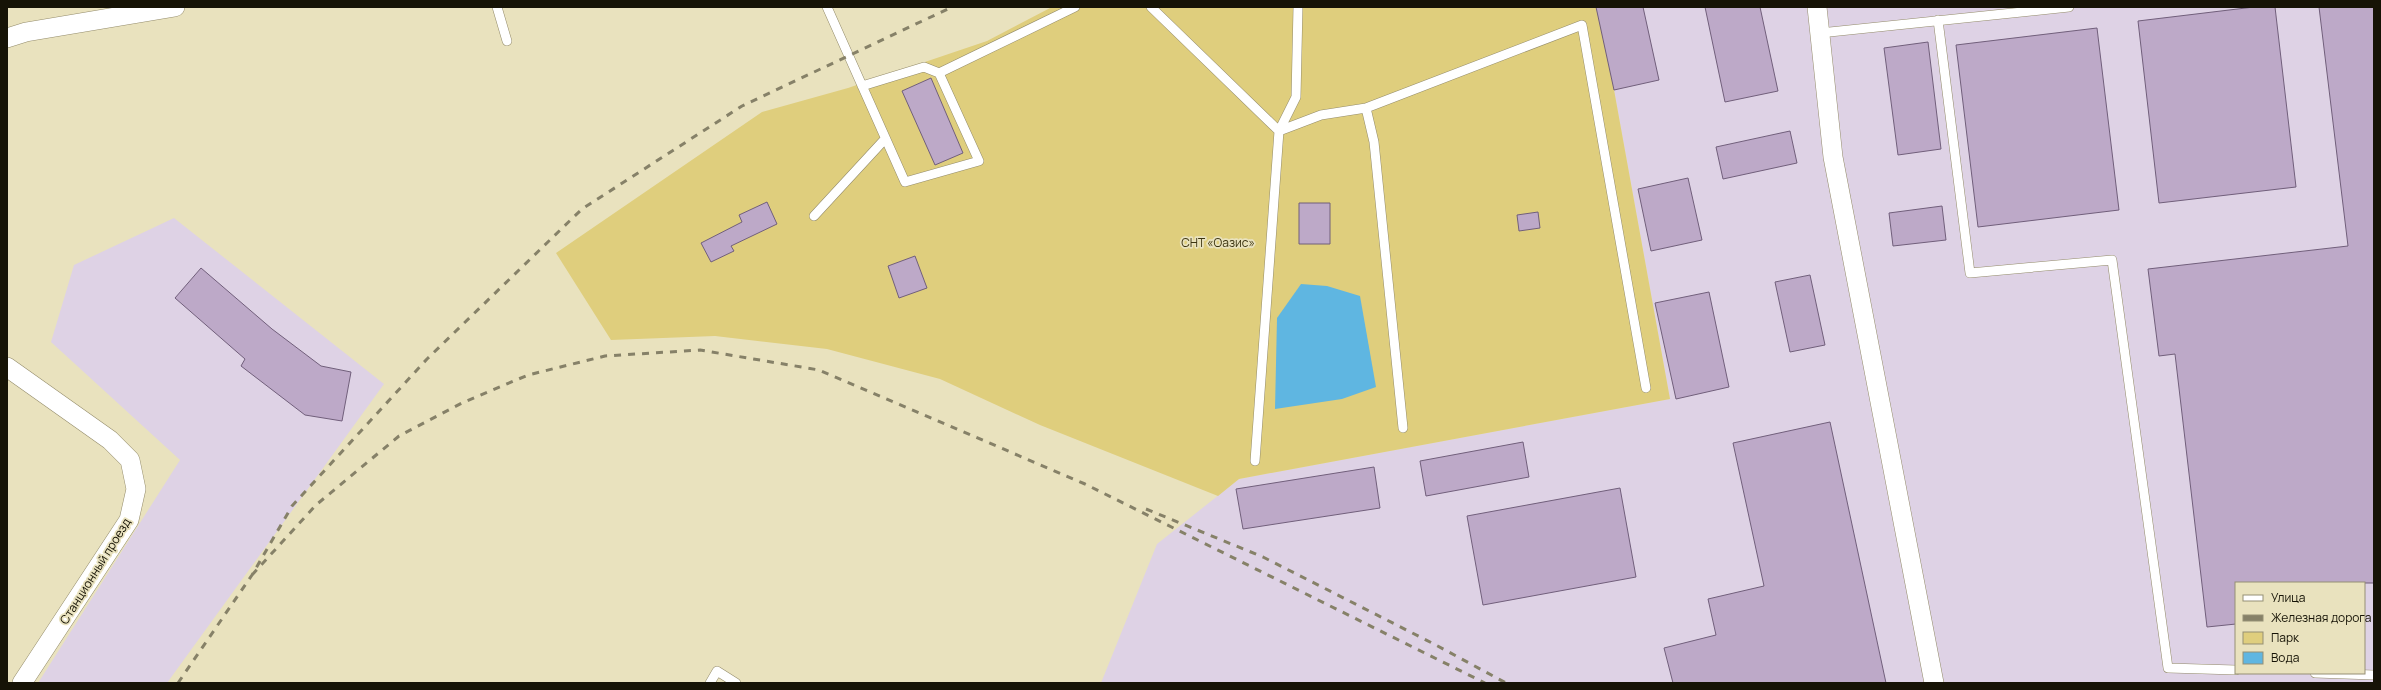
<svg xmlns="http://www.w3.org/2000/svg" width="2381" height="690" viewBox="0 0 2381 690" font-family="Manrope,sans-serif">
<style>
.industrial{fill:#ded2e5;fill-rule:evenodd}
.green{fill:#dfce7d}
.water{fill:#5fb6e1}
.building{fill:#bda9c8;stroke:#715f7b}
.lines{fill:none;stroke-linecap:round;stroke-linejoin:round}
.service-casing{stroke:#948c6b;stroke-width:10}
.minor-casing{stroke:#948c6b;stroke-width:20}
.service{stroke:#fff;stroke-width:9}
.minor{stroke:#fff;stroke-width:19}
.rail{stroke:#868168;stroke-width:3;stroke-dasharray:7 7;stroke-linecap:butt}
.labels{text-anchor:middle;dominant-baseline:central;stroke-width:3.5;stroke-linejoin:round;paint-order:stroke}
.park-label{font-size:12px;fill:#3c3410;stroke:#e9e2be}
.street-label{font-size:12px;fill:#161306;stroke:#e9e2be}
</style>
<rect width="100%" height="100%" fill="#e9e2be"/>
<path class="industrial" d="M 1599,7 L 2374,7 L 2374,683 L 1101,683 L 1157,544 L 1239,479 L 1670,399 ZM 2236,583 L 2364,583 L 2364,673 L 2236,673 Z
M 174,218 L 384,384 L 167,683 L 38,683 L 180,460 L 51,342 L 74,265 Z"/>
<path class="green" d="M 1052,7 L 1599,7 L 1670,399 L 1239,479 L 1218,496 L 1040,425 L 940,379 L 827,349 L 715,336 L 611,340 L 556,253 L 762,112 L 848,88 L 987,41 Z"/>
<path class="water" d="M 1301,284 L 1327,286 L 1360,296 L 1376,387 L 1342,399 L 1275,409 L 1277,318 Z"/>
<path class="building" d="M 1596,7 L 1643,7 L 1659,80 L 1614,90 Z
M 1705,7 L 1760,7 L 1778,91 L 1725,102 Z
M 2254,7 L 2275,7 L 2296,187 L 2159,203 L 2138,21 Z
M 2319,7 L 2374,7 L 2374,583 L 2236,583 L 2236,624 L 2207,627 L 2175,354 L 2159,356 L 2148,269 L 2348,246 Z
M 2097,28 L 2119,210 L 1978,227 L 1956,45 Z
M 1928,42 L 1941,149 L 1898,155 L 1884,48 Z
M 931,78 L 963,153 L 935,165 L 902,91 Z
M 1790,131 L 1797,163 L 1723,179 L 1716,147 Z
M 1688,178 L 1702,240 L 1651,251 L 1638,189 Z
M 767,202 L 777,224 L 731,246 L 734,251 L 711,262 L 701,243 L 742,222 L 739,215 Z
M 1299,203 L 1330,203 L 1330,244 L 1299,244 Z
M 1942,206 L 1946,240 L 1893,246 L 1889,213 Z
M 1538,212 L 1540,228 L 1519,231 L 1517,215 Z
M 915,256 L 927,288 L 899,298 L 888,266 Z
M 201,268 L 272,329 L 321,366 L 351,372 L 342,421 L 305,415 L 241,366 L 245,359 L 175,298 Z
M 1810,275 L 1825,345 L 1790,352 L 1775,282 Z
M 1709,292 L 1729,387 L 1676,399 L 1655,303 Z
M 1830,422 L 1886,683 L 1673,683 L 1664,648 L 1716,635 L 1708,599 L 1764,586 L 1733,443 Z
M 1523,442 L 1529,477 L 1426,496 L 1420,461 Z
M 1374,467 L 1380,508 L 1243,529 L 1236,489 Z
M 1620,488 L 1636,577 L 1483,605 L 1467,516 Z"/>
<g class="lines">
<defs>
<path id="service" d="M 497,7 L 507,41
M 827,7 L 905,182 L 979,161 L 939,73 L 1075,7
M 1151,7 L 1279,131 L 1255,461
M 1298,7 L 1296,97 L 1279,131 L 1321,115 L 1366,108 L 1582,25 L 1646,388
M 1938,20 L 1970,273 L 2112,260 L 2168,668 L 2236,670
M 1820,33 L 2069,7
M 862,86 L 924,67 L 939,73
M 1366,108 L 1374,142 L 1403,428
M 814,216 L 885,139
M 2315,673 L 2374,675
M 710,683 L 717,671 L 736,683"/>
<path id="minor" d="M 1817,7 L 1833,157 L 1934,683
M 7,38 L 26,32 L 175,7
M 7,367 L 110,440 L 130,460 L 136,489 L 129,520 L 22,683"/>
</defs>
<use href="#service" class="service-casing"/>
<use href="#minor" class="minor-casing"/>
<use href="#service" class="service"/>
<use href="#minor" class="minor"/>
<path class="rail" d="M 1146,509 L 1263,557 L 1434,644 L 1506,683
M 252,575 L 316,505 L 399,436 L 462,403 L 528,375 L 605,356 L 700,350 L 819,370 L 1085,484 L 1485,683
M 178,683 L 252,575 L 292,506 L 427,359 L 582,209 L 742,106 L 952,7"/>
</g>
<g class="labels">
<g class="park-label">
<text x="1218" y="242">СНТ «Оазис»</text>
</g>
<g class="street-label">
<text transform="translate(95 571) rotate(-58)">Станционный проезд</text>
</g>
</g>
<rect width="2381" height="690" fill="none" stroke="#161306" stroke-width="16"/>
<rect x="2235" y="582" width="130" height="92" fill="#e9e2be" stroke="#958f74"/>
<rect x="2243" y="595" width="20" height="6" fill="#ffffff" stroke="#958f74"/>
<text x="2271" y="602" font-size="12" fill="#161306">Улица</text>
<rect x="2243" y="615" width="20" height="6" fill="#868168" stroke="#958f74"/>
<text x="2271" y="622" font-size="12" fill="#161306">Железная дорога</text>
<rect x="2243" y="632" width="20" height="12" fill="#dfce7d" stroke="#958f74"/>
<text x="2271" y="642" font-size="12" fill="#161306">Парк</text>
<rect x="2243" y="652" width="20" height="12" fill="#5fb6e1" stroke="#958f74"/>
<text x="2271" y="662" font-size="12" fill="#161306">Вода</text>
</svg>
